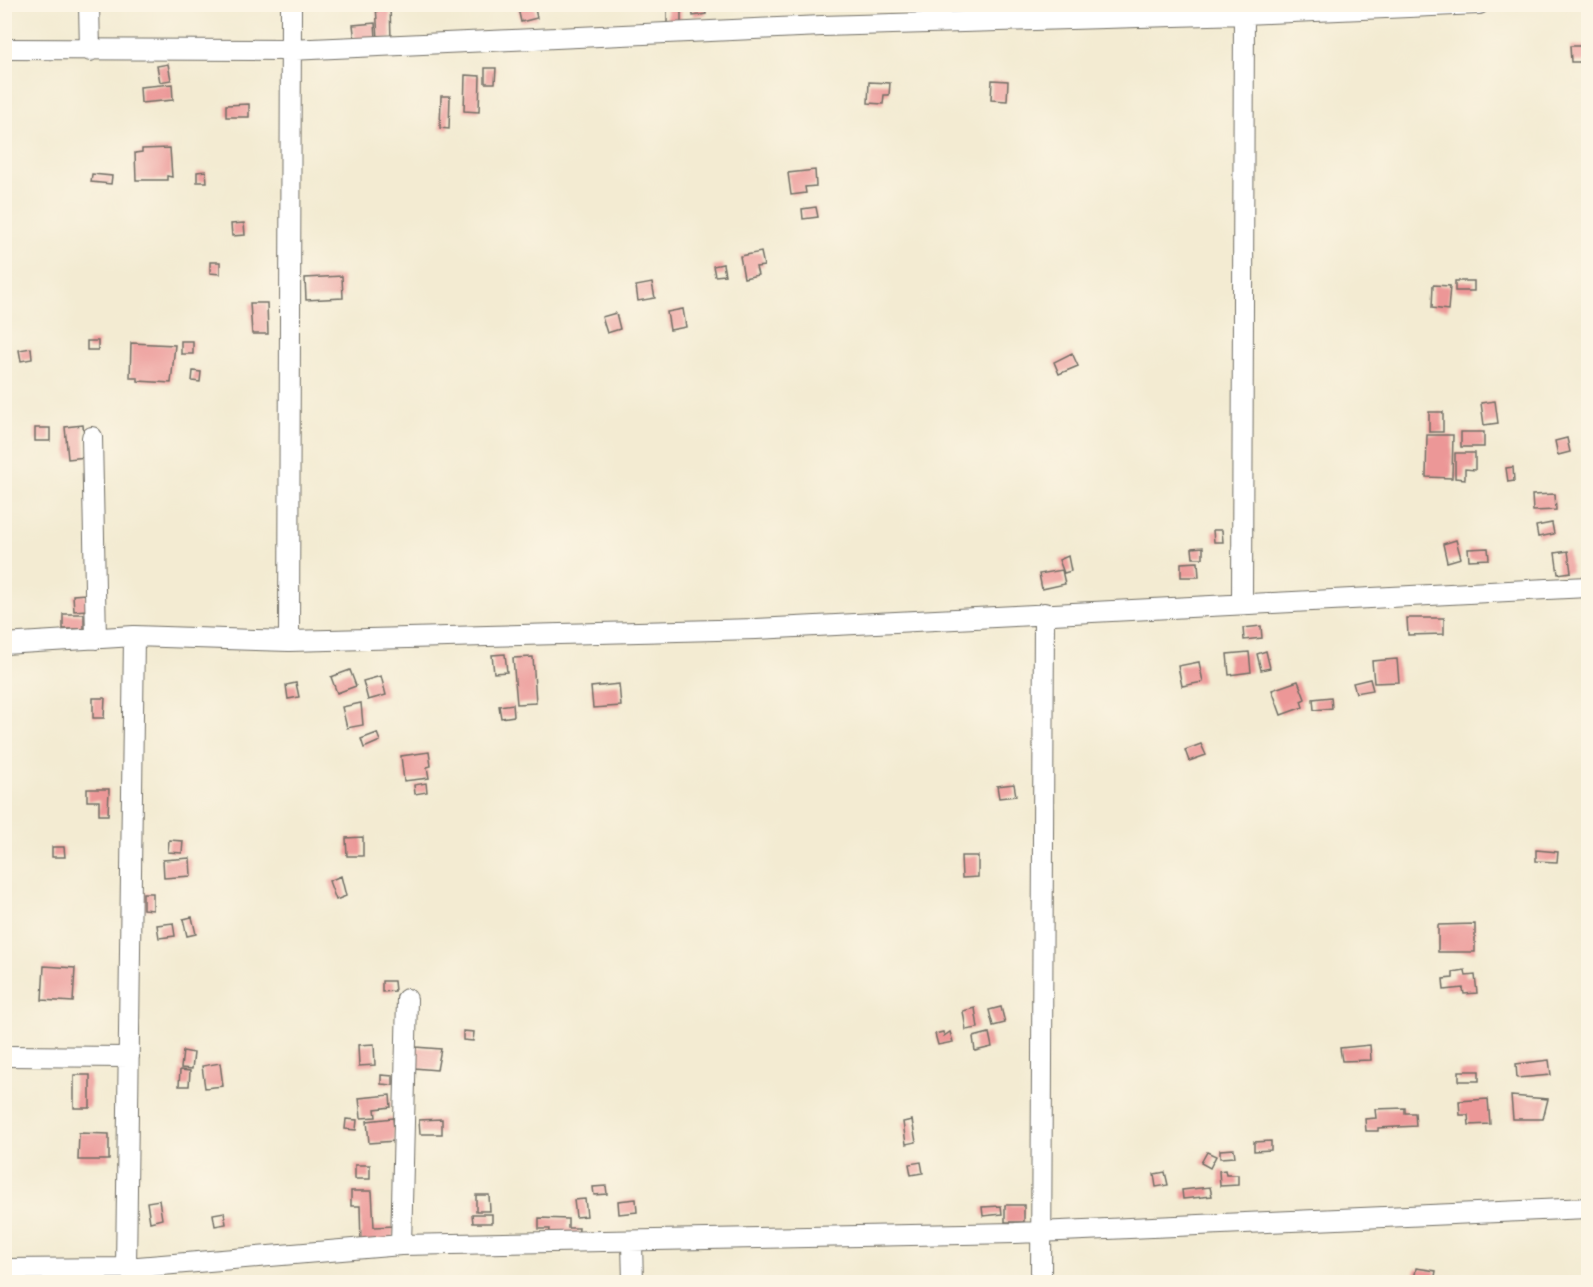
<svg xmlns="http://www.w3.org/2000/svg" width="1593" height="1287" viewBox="0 0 1593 1287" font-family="Mynerve,sans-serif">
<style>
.building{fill:#ec9797}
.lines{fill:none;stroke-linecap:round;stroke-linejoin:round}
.minor-casing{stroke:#716e65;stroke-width:22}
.minor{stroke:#fff;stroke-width:20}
</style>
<rect width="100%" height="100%" fill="#fcf5e5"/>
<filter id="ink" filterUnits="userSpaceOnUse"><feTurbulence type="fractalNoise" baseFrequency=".0167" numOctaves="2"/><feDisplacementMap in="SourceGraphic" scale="12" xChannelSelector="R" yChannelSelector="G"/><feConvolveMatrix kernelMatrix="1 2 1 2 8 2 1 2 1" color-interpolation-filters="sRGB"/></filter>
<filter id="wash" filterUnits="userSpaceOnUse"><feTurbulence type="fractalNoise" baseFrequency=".008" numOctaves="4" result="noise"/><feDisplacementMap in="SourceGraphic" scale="24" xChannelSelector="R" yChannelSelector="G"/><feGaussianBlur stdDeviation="1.35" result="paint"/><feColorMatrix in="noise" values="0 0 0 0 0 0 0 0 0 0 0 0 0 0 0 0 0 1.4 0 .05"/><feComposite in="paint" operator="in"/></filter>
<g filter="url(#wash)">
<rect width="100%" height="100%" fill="#f3ebd2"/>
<g id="blocks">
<path class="building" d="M 376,4 L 390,6 L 391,39 L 378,40 Z
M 517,4 L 534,4 L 537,18 L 521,22 Z
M 667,4 L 681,4 L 681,27 L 667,28 Z
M 692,4 L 705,4 L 706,14 L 693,16 Z
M 1047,4 L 1073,4 L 1073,9 L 1047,9 Z
M 375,23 L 376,39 L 355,41 L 353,25 Z
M 1570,46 L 1588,46 L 1588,62 L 1571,62 Z
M 168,64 L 171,80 L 160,82 L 157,66 Z
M 485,68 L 496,68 L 495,83 L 485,83 Z
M 465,75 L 480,76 L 479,112 L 464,111 Z
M 992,80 L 1008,81 L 1007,101 L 991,100 Z
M 869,82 L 890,83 L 889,95 L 884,95 L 883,104 L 868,103 Z
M 172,84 L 173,100 L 141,103 L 140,87 Z
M 441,96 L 450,96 L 449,129 L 440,128 Z
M 249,104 L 249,117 L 226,117 L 226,105 Z
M 170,148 L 172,177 L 167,176 L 167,180 L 136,180 L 135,153 L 142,152 L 142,149 Z
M 815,170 L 816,186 L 805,187 L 806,193 L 791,195 L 788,173 Z
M 206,171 L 207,182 L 197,182 L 197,172 Z
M 92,174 L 112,176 L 111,184 L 91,182 Z
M 816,207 L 818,217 L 803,219 L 802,209 Z
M 244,223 L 245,235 L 232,236 L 231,224 Z
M 761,252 L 764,266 L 756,267 L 758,275 L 744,278 L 740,256 Z
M 210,262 L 220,262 L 220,274 L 210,273 Z
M 723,264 L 725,275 L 715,276 L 713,266 Z
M 342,276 L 343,298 L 306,300 L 305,278 Z
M 1455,281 L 1474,281 L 1474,291 L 1455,291 Z
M 652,283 L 655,298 L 638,301 L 636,286 Z
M 1433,285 L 1450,286 L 1448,310 L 1432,308 Z
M 250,303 L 267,303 L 268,334 L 252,334 Z
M 683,309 L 686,327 L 670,330 L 667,312 Z
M 616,313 L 620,329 L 607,333 L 602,317 Z
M 87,341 L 98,341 L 98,350 L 87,350 Z
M 181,341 L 193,341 L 193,354 L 181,354 Z
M 131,343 L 175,345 L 171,383 L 138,381 L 138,378 L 130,378 Z
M 31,348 L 32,359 L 21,361 L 19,350 Z
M 1072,353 L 1078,366 L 1059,374 L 1054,362 Z
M 193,371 L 201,372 L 200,382 L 192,381 Z
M 1495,401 L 1498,423 L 1484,425 L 1481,403 Z
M 1429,412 L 1443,412 L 1443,432 L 1429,432 Z
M 83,425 L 86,457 L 68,459 L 65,427 Z
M 35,428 L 50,428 L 50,441 L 35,441 Z
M 1461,432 L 1484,432 L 1484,447 L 1461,447 Z
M 1427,435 L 1453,435 L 1452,478 L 1426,477 Z
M 1567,438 L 1570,452 L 1558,455 L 1555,441 Z
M 1455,453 L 1475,453 L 1475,470 L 1465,469 L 1465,479 L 1455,478 Z
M 1513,467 L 1514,481 L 1508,482 L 1506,468 Z
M 1555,494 L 1556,510 L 1533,511 L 1532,495 Z
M 1552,523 L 1554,534 L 1538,537 L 1536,526 Z
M 1213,530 L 1222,530 L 1223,542 L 1214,542 Z
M 1456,540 L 1461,558 L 1447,562 L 1443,544 Z
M 1203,547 L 1203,558 L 1193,558 L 1192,548 Z
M 1488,548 L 1489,559 L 1469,560 L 1468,549 Z
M 1568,551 L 1571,572 L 1558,574 L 1555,553 Z
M 1068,556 L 1071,571 L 1064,573 L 1059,560 Z
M 1198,562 L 1199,577 L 1181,577 L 1181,563 Z
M 1062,570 L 1065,584 L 1042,589 L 1039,574 Z
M 86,594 L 87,610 L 74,611 L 73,595 Z
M 63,614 L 84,614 L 84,629 L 63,629 Z
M 1407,618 L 1444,618 L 1444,634 L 1408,635 Z
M 1261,626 L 1262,638 L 1244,640 L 1243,628 Z
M 1266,651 L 1270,668 L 1261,670 L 1257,654 Z
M 1249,652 L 1251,672 L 1229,675 L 1227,654 Z
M 505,654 L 507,672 L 494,673 L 492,655 Z
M 533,657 L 536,703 L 517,704 L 513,658 Z
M 1397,659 L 1399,682 L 1374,683 L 1372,661 Z
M 1199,662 L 1203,682 L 1182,686 L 1178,666 Z
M 350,670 L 356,686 L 337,693 L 331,677 Z
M 381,676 L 386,695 L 368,700 L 363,681 Z
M 1370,679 L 1373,690 L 1356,693 L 1353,683 Z
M 1298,681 L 1305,699 L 1301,701 L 1303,707 L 1281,715 L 1272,690 Z
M 296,683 L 299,697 L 288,699 L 286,685 Z
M 619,684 L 621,706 L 593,708 L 591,687 Z
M 1331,697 L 1332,708 L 1314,710 L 1313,699 Z
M 93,698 L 105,698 L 104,718 L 93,718 Z
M 361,703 L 363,725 L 347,728 L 342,707 Z
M 513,704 L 514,716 L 501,718 L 499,706 Z
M 377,733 L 380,741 L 364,748 L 361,739 Z
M 1201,744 L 1206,755 L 1189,761 L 1185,750 Z
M 429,752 L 431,766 L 427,767 L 429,778 L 404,781 L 401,756 Z
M 426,783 L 427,792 L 415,794 L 414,785 Z
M 1014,784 L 1016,796 L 999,798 L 997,786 Z
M 87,789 L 109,789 L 108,815 L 99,815 L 99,801 L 87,801 Z
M 363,837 L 363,856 L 347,856 L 346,838 Z
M 169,840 L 183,841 L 182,853 L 168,852 Z
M 52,847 L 64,847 L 65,857 L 52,857 Z
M 1536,850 L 1558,852 L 1557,862 L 1536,861 Z
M 961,856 L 978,856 L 978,877 L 962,878 Z
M 190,858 L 191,876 L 164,878 L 163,860 Z
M 341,876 L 346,896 L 336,900 L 329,881 Z
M 143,893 L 153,893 L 153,910 L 143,909 Z
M 192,917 L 196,934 L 187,936 L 183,919 Z
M 173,923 L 175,936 L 159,938 L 157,925 Z
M 1475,924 L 1475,952 L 1438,952 L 1438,925 Z
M 44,966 L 75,968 L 73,1002 L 42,1000 Z
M 1465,970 L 1466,976 L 1475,975 L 1477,993 L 1464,994 L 1463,988 L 1444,990 L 1443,979 L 1453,978 L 1453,972 Z
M 382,981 L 394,981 L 395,991 L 382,992 Z
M 1001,1007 L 1005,1023 L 993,1026 L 989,1010 Z
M 975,1008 L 978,1028 L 966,1030 L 963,1011 Z
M 463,1031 L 474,1032 L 473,1041 L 463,1040 Z
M 943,1032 L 944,1036 L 950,1032 L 953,1042 L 938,1045 L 935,1034 Z
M 989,1033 L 992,1047 L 975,1051 L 973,1037 Z
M 374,1044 L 375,1065 L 359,1066 L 358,1045 Z
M 1370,1045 L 1371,1060 L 1342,1061 L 1340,1048 Z
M 415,1047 L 441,1049 L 437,1070 L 414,1068 Z
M 183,1051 L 194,1053 L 192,1069 L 181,1068 Z
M 1549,1060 L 1551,1075 L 1517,1078 L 1516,1064 Z
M 220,1063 L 223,1086 L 205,1088 L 202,1066 Z
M 180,1070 L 190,1071 L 189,1086 L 179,1086 Z
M 1459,1071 L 1479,1071 L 1479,1081 L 1459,1081 Z
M 74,1075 L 90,1075 L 90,1108 L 74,1108 Z
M 381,1075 L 393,1076 L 393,1085 L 381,1084 Z
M 390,1095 L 391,1107 L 375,1109 L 376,1117 L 361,1118 L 359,1098 Z
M 1511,1096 L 1548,1099 L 1543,1119 L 1513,1119 Z
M 1488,1099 L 1490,1124 L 1469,1125 L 1468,1115 L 1460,1115 L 1459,1101 Z
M 1405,1108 L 1405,1113 L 1415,1113 L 1416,1126 L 1378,1128 L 1378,1131 L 1366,1131 L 1365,1119 L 1376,1118 L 1375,1109 Z
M 393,1118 L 395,1141 L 369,1143 L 367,1121 Z
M 346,1119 L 357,1120 L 356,1130 L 345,1129 Z
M 442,1119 L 442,1134 L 420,1134 L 419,1120 Z
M 912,1120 L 916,1142 L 906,1144 L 903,1122 Z
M 79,1133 L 109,1134 L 109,1160 L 78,1160 Z
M 1271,1141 L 1271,1150 L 1254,1151 L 1254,1142 Z
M 1234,1149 L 1235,1157 L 1220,1158 L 1220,1150 Z
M 1207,1152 L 1216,1156 L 1210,1168 L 1201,1163 Z
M 921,1162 L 923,1173 L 911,1175 L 909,1164 Z
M 355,1165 L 370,1165 L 370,1179 L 355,1179 Z
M 1225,1170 L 1226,1175 L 1238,1175 L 1238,1185 L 1220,1186 L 1219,1171 Z
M 1165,1172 L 1168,1185 L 1156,1187 L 1154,1174 Z
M 606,1186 L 607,1194 L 594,1195 L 593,1187 Z
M 1210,1187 L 1212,1196 L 1183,1199 L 1182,1190 Z
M 351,1191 L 372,1191 L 374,1227 L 394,1226 L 395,1244 L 361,1245 L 360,1206 L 351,1206 Z
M 476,1195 L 489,1195 L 490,1211 L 476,1211 Z
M 585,1199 L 587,1216 L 576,1217 L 574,1200 Z
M 636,1199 L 637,1212 L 619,1214 L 618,1201 Z
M 159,1200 L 162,1219 L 150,1222 L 147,1202 Z
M 1005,1205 L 1024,1205 L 1024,1222 L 1005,1222 Z
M 1001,1206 L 1002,1214 L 983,1216 L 982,1207 Z
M 224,1212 L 226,1224 L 215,1226 L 213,1214 Z
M 472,1214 L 492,1214 L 492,1223 L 473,1223 Z
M 539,1218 L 568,1219 L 568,1228 L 579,1228 L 578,1240 L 549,1240 L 550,1229 L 539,1229 Z
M 1416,1268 L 1436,1271 L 1434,1282 L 1414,1282 Z"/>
</g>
</g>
<g filter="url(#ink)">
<use href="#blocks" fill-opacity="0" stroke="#716e65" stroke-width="1.5"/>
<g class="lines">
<defs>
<path id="minor" d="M 89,4 L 90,51
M 4,49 L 290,50 L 822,26 L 1244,14 L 1479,4
M 92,437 L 96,639
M 1242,603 L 1244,4
M 289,641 L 291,4
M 4,644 L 134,636 L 289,641 L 756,629 L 1588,587
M 4,1056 L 129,1057
M 632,1243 L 633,1282
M 401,1245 L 407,999
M 126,1268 L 134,636
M 4,1269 L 126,1268 L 401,1245 L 1015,1233 L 1588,1208
M 1041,1282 L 1044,613"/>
</defs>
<use href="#minor" class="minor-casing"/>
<use href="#minor" class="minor"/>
</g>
</g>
<rect width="1593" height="1287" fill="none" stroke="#fcf5e5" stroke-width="24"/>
</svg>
